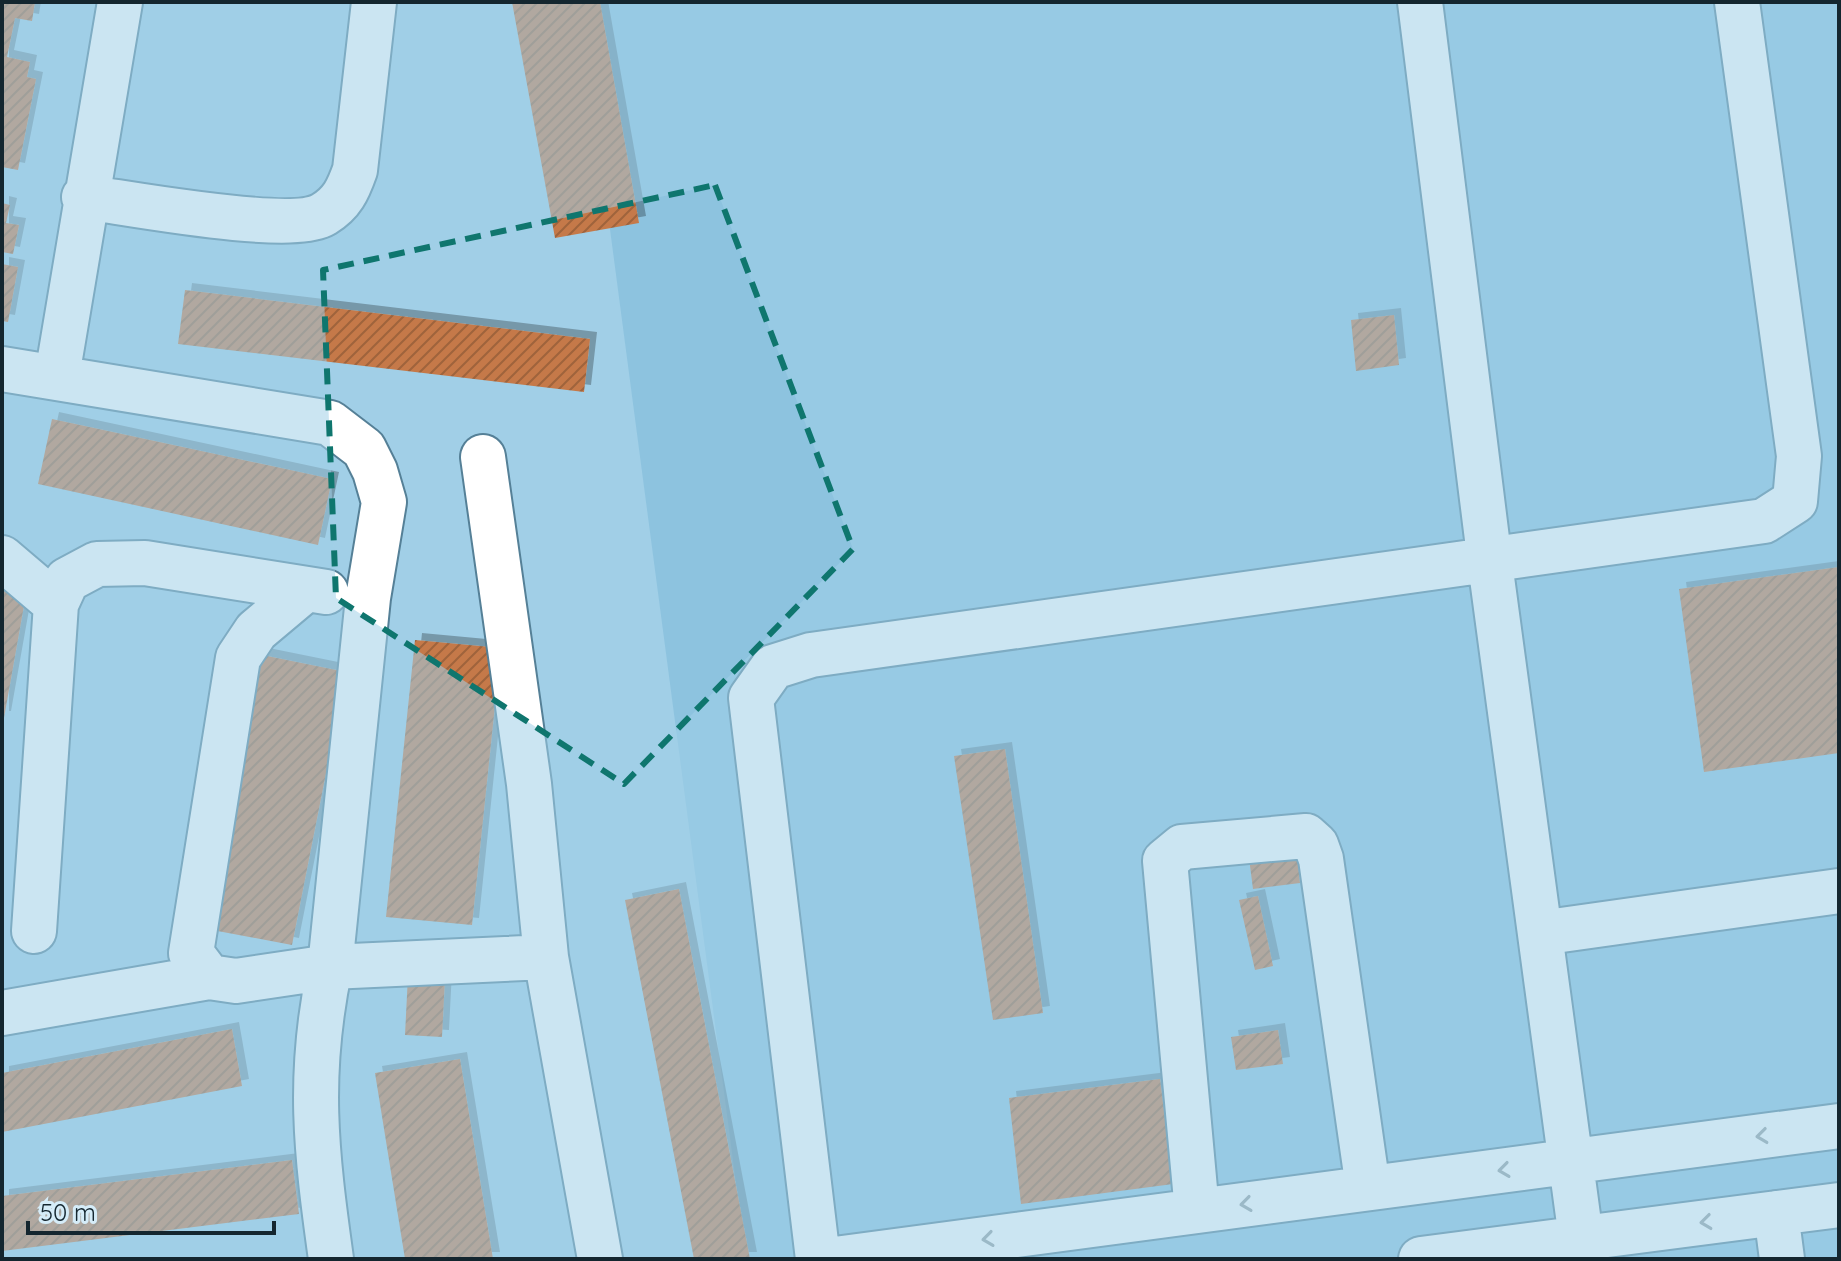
<svg xmlns="http://www.w3.org/2000/svg" width="1841" height="1261" viewBox="0 0 1841 1261" font-family="Quicksand,sans-serif">
<style>
.built{fill:#8dc3df}
.building{fill:url(#building-hatch);filter:url(#shadow)}
.lines{fill:none;stroke-linecap:round;stroke-linejoin:round}
.minor-casing{stroke:#558097;stroke-width:48}
.minor{stroke:#fff;stroke-width:44}
.oneway{stroke:#959da1}
.marked{fill:none;stroke:#0f766e;stroke-width:6;stroke-dasharray:16 10;stroke-linejoin:round}
</style>
<defs>
<pattern id="building-hatch" width="6" height="6" patternUnits="userSpaceOnUse" patternTransform="scale(2)"><rect width="6" height="6" fill="#c57948"/><path d="M-1 1l2-2M0 6l6-6M5 7l2-2" fill="none" stroke="#9f633c"/></pattern>
<filter id="shadow"><feDropShadow dx="7" dy="-7" stdDeviation="0" flood-color="#0004"/></filter>
</defs>
<rect width="100%" height="100%" fill="#a1cfe7"/>
<path class="built" d="M 580,2 L 1839,2 L 1839,1259 L 746,1259 Z"/>
<path class="building" d="M 2,2 L 35,2 L 32,21 L 15,18 L 7,57 L 30,62 L 27,77 L 36,79 L 18,170 L 2,167 Z
M 512,2 L 600,2 L 639,223 L 555,238 Z
M 2,203 L 10,205 L 6,223 L 19,225 L 13,254 L 2,252 Z
M 2,264 L 18,267 L 8,322 L 2,321 Z
M 185,290 L 590,339 L 584,392 L 178,344 Z
M 1394,315 L 1399,365 L 1356,371 L 1351,320 Z
M 52,419 L 332,479 L 318,545 L 38,484 Z
M 1839,567 L 1839,753 L 1704,772 L 1679,589 Z
M 2,579 L 28,583 L 4,718 L 2,718 Z
M 415,640 L 501,648 L 472,925 L 386,917 Z
M 262,655 L 346,672 L 292,945 L 207,929 Z
M 1005,749 L 1043,1013 L 993,1020 L 954,756 Z
M 1297,853 L 1300,883 L 1253,889 L 1249,858 Z
M 679,889 L 750,1259 L 694,1259 L 625,900 Z
M 1258,896 L 1273,966 L 1255,970 L 1239,900 Z
M 408,975 L 445,978 L 442,1037 L 405,1035 Z
M 232,1029 L 242,1086 L 2,1132 L 2,1073 Z
M 1278,1030 L 1283,1064 L 1236,1070 L 1231,1037 Z
M 460,1059 L 493,1259 L 405,1259 L 375,1073 Z
M 1160,1079 L 1173,1184 L 1021,1204 L 1009,1098 Z
M 292,1160 L 299,1214 L 2,1251 L 2,1196 Z"/>
<g class="lines">
<defs>
<path id="minor" d="M 1420,2 L 1490,563 L 1581,1238
M 84,197 C 129,203 291,234 324,214 C 342,203 348,190 355,170 L 374,2
M 2,369 L 330,423 L 364,449 L 375,471 L 384,502 L 368,598 L 330,967 C 307,1075 316,1152 331,1259
M 57,376 L 120,2
M 483,457 L 529,784 L 546,957 L 600,1259
M 2,558 L 56,604
M 306,589 L 256,631 L 238,658 L 191,953 L 209,977 L 236,981 L 330,967 L 546,957
M 34,931 L 56,604 L 67,580 L 97,564 L 145,563 L 326,592
M 1540,933 L 1839,891
M 2,1013 L 209,977
M 1197,1211 L 1165,861 L 1182,847 L 1306,836 L 1316,845 L 1321,859 L 1368,1188
M 1776,1213 L 1782,1259
M 818,1259 L 751,698 L 773,667 L 811,655 L 1764,521 L 1795,501 L 1799,456 L 1737,2
M 835,1259 L 1839,1126
M 1421,1259 L 1839,1205"/>
</defs>
<use href="#minor" class="minor-casing"/>
<use href="#minor" class="minor"/>
</g>
<defs><path id="oneway-chevron" d="M-2-3.5L2.5 0L-2 3.5" fill="none" stroke-width="1.6" stroke-linecap="round" stroke-linejoin="round" transform="scale(2)"/></defs>
<g class="oneway">
<use href="#oneway-chevron" transform="translate(1762 1136) rotate(173)"/>
<use href="#oneway-chevron" transform="translate(1504 1170) rotate(172)"/>
<use href="#oneway-chevron" transform="translate(1246 1204) rotate(172)"/>
<use href="#oneway-chevron" transform="translate(1706 1222) rotate(173)"/>
<use href="#oneway-chevron" transform="translate(988 1239) rotate(172)"/>
</g>
<path d="M0 0H1841V1261H0ZM 715,185 L 853,549 L 624,784 L 336,598 L 323,270 Z" fill="#a1cfe7" fill-opacity=".55" fill-rule="evenodd"/>
<path class="marked" d="M 715,185 L 853,549 L 624,784 L 336,598 L 323,270 Z"/>
<rect width="1841" height="1261" fill="none" stroke="#14262f" stroke-width="8"/>
<path d="M28 1221v12h246v-12" fill="none" stroke="#14262f" stroke-width="4"/>
<text x="40" y="1221" font-size="24" fill="#14262f" stroke="#d5ecf8" stroke-width="6" paint-order="stroke">50 m</text>
</svg>
